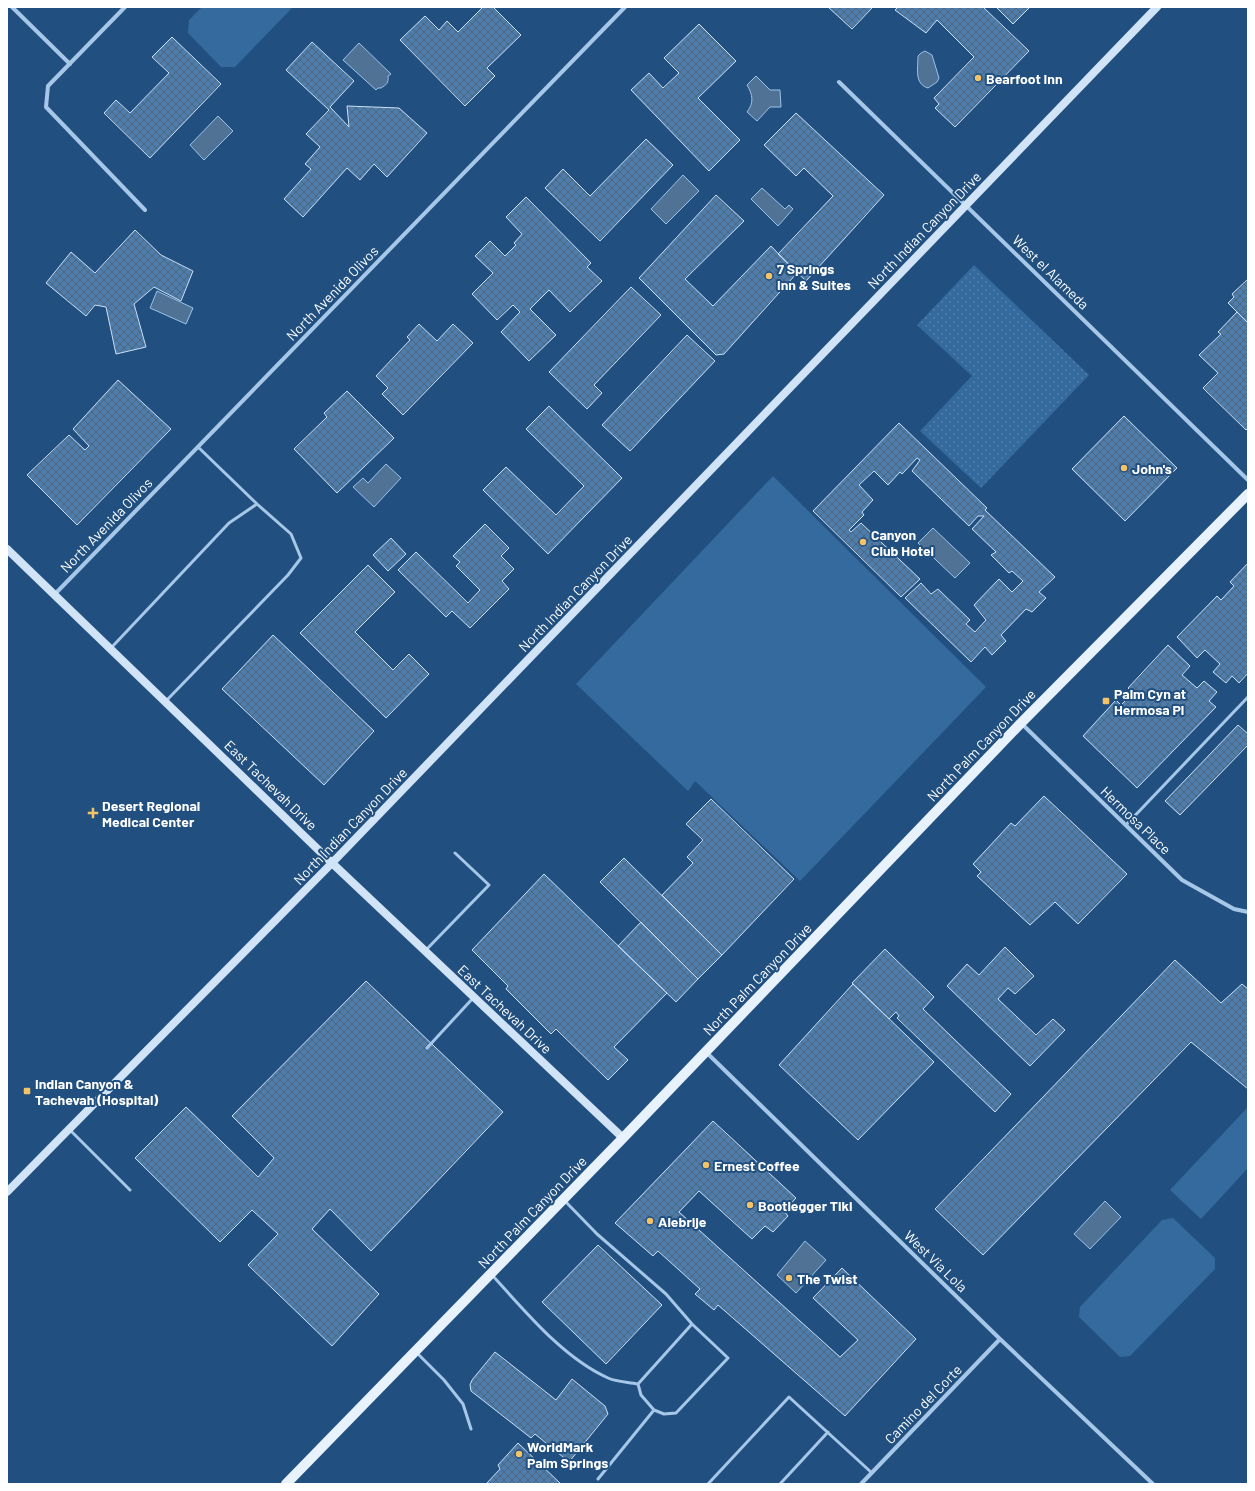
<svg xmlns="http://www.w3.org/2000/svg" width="1255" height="1491" viewBox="0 0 1255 1491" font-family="Barlow,sans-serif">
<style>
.green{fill:#356a9e}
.park{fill:url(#park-dots)}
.water{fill:#507295;stroke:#9ac3e9}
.building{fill:url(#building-cross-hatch);stroke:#cae0f6}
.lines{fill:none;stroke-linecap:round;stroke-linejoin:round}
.lane{stroke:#a6c7e7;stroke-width:3}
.street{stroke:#a6c7e7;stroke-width:4}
.secondary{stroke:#d1e3f6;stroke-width:8}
.primary{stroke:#e8f2fd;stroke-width:10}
.poi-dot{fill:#f4c368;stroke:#215080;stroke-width:1.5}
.labels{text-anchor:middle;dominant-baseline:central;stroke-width:4;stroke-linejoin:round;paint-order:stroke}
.poi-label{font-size:14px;font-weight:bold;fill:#fff;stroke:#215080;text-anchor:start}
.street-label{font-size:14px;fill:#fff;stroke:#215080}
</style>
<defs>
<pattern id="park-dots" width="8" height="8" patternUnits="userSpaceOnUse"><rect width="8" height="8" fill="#356a9e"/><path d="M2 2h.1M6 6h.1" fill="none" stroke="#5380ad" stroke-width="1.8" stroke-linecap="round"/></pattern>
<pattern id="building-cross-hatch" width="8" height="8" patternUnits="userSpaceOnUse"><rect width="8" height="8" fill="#4e7cab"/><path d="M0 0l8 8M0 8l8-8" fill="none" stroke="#4d6680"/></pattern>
</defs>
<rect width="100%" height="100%" fill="#215080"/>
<path class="green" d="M 202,7 L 293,7 L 235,67 L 221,67 L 188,33 L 189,20 Z
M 773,476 L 986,687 L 800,881 L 695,781 L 688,791 L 576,684 Z
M 1247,1108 L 1248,1168 L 1201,1219 L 1170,1190 Z
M 1173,1218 L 1215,1258 L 1215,1269 L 1130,1356 L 1120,1357 L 1079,1317 L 1080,1307 L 1162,1220 Z"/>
<path class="park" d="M 974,265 L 1089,375 L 981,488 L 920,431 L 972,376 L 917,325 Z"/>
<path class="water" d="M 359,43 L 391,74 L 388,76 C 389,83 386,85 381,88 L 378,88 L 376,90 L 343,60 Z
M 925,51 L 932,55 L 939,78 L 937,82 L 928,88 C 914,84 918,68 918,56 L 921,53 Z
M 756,76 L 770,90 L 780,90 L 781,107 L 770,107 L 757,121 L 747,112 C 754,103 753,95 747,85 Z
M 218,116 L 233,131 L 204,160 L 190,145 Z
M 683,175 L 699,191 L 666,224 L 651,209 Z
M 762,188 L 785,209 L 789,205 L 793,209 L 778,226 L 751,199 Z
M 157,291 L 193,308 L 186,324 L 150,308 Z
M 386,464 L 401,478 L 374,507 L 353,487 L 363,478 L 368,483 Z
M 933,528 L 970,563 L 955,578 L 918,543 Z
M 1105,1201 L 1121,1217 L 1090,1249 L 1074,1234 Z
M 805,1241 L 826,1260 L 796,1293 L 777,1275 Z"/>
<path class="building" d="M 483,7 L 493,7 L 521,35 L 487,68 L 495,76 L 465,106 L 400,40 L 425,16 L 439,30 L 447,21 L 458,32 Z
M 828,7 L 873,7 L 852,29 Z
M 898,7 L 983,7 L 1029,51 L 955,127 L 935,108 L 939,104 L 934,98 L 974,57 L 937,20 L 926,33 L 895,10 Z
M 996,7 L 1030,7 L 1013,24 Z
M 699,24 L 736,61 L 698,98 L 740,140 L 709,171 L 631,90 L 649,73 L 663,88 L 679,73 L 664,58 Z
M 172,37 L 221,84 L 150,158 L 104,113 L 116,100 L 130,113 L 169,73 L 152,57 Z
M 312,42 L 354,81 L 330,107 L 349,127 L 347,106 L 399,108 L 427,133 L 387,177 L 374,164 L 360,180 L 347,168 L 303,217 L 284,199 L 311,169 L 305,164 L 320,147 L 306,134 L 329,110 L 286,70 Z
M 796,113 L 884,195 L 806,281 L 778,254 L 833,196 L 804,168 L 796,176 L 764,145 Z
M 646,139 L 673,165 L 600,241 L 545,188 L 563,169 L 590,196 Z
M 716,195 L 744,221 L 685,279 L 713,306 L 771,246 L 797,273 L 724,354 L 716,355 L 639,278 Z
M 526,197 L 591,263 L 587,267 L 602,281 L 570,312 L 549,290 L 530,309 L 556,335 L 529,361 L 501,332 L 520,312 L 513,305 L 497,320 L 472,294 L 493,273 L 475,256 L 490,241 L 505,256 L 516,245 L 514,243 L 522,234 L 506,217 Z
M 135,230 L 161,255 L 193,271 L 181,301 L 154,287 L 134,304 L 146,347 L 116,354 L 106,307 L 95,305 L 86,316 L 46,283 L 71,252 L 95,273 Z
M 1248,279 L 1248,323 L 1228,303 L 1234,297 L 1232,294 Z
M 631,287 L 661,315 L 594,385 L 602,393 L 587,409 L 549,372 Z
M 1237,312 L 1248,323 L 1248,428 L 1246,430 L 1203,388 L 1218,373 L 1199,355 L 1221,334 L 1218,332 Z
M 419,324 L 437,341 L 453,324 L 473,343 L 403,415 L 382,394 L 388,388 L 376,376 L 410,340 L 407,337 Z
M 687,335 L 715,361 L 630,451 L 602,425 Z
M 118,380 L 171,429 L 77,525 L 27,475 L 69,435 L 85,450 L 89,446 L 73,429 Z
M 347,391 L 394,438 L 337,493 L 294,449 L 327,417 L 324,413 Z
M 549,406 L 622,478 L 548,554 L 483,490 L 506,467 L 556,515 L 584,486 L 526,429 Z
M 1124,416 L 1177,468 L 1125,521 L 1072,469 Z
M 899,423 L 987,508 L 985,510 L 1055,577 L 1039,592 L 1046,598 L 1032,612 L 1026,609 L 1001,635 L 1006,641 L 992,655 L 985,647 L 971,662 L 905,598 L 921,583 L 931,594 L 938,589 L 970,620 L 966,624 L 975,632 L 986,620 L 974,605 L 999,579 L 1012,592 L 1023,581 L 1012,571 L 1009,573 L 991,555 L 996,552 L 972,529 L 984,516 L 978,516 L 969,526 L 912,471 L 920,460 L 917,458 L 902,474 L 900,472 L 888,485 L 874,471 L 859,485 L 873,500 L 862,512 L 864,515 L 849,530 L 851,532 L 861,523 L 920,579 L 901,597 L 813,511 Z
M 485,524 L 509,548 L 501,556 L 514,569 L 502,581 L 509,589 L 470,628 L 452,611 L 446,617 L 398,570 L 416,552 L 468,603 L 480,590 L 456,566 L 460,562 L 453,556 Z
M 391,538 L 406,554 L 388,571 L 373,555 Z
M 1248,563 L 1248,673 L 1239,683 L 1232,676 L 1226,683 L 1213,672 L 1220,664 L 1205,650 L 1197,658 L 1177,637 L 1217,596 L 1221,600 L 1234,586 L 1230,582 Z
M 368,565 L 395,592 L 355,632 L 393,670 L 409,654 L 429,674 L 386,718 L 300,633 Z
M 273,635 L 374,731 L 324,785 L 222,689 Z
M 1168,645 L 1190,666 L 1182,675 L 1197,688 L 1204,681 L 1217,692 L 1209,701 L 1216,707 L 1137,788 L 1083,736 L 1116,700 L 1121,705 L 1133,693 L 1128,688 Z
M 1238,725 L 1248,734 L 1248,745 L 1180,815 L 1165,801 Z
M 1044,796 L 1127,874 L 1078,924 L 1055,902 L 1030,925 L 977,876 L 981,872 L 973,864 L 1011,823 L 1015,826 Z
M 711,799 L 794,879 L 722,955 L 662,895 L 693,863 L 687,857 L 703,840 L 686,824 Z
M 624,858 L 722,955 L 698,979 L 600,882 Z
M 544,874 L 667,993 L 614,1047 L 628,1060 L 608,1080 L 556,1029 L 551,1034 L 506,989 L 508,986 L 472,950 Z
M 641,922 L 698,979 L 676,1002 L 618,946 Z
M 1005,947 L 1034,976 L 1015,994 L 1008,988 L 998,999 L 1036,1035 L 1053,1019 L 1065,1030 L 1030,1066 L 947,986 L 967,964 L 979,975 Z
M 885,949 L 934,997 L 923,1009 L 1011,1094 L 995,1112 L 897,1018 L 899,1016 L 896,1012 L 889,1019 L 852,983 Z
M 1175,960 L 1221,1003 L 1242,984 L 1248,989 L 1248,1089 L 1191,1042 L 983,1255 L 935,1209 Z
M 366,981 L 503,1112 L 371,1251 L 330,1209 L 312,1229 L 379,1294 L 332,1346 L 248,1265 L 278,1234 L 252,1210 L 220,1242 L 135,1158 L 186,1107 L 258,1177 L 274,1158 L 232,1116 Z
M 853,984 L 934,1062 L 858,1140 L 779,1065 Z
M 713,1121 L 796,1198 L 784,1211 L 788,1216 L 773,1232 L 765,1226 L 752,1239 L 699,1191 L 679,1212 L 840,1357 L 858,1340 L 813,1298 L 842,1268 L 916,1339 L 845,1416 L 718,1305 L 714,1310 L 695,1294 L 700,1289 L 658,1251 L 653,1256 L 615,1223 Z
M 598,1245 L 662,1305 L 606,1364 L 542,1302 Z
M 495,1352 L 556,1400 L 572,1379 L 605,1406 L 608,1414 L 569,1462 L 535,1434 L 531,1438 L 471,1391 L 470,1385 L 472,1380 Z
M 518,1443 L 561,1484 L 486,1484 L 500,1469 L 498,1465 Z"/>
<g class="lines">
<path class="lane" d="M 198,447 L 257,504
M 111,648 L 229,523 L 257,504 L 291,534 L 301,558 L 288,575 L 166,701
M 1126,825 L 1248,697
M 425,951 L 489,885 L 455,853
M 427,1048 L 474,997
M 70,1130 L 130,1190
M 564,1200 L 597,1234 L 666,1294 L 692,1324
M 492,1275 C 525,1311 563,1358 608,1378 C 616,1382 628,1382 638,1384
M 417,1353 L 444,1380 L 463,1404 L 471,1429
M 598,1479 L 654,1410 L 664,1414 L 676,1413 L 728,1358 L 692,1324 L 638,1384 L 641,1395 L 654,1410
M 708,1484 L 789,1397 L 872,1473
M 780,1484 L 828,1432"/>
<path class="street" d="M 12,7 L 70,64
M 125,7 L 48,86 L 46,107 L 145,210
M 839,82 L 1248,480
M 55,594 L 625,7
M 1022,724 L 1182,880 L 1234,909 L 1248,912
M 706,1052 L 1000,1339 L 1153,1484
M 861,1484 L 1000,1339"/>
<path class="secondary" d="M 7,549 L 332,863 L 623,1138
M 7,1192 L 332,863 L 1157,7"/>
<path class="primary" d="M 286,1484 L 623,1138 L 1021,723 L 1248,494"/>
</g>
<g class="poi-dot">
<circle cx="978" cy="78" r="4"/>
<circle cx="769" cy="276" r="4"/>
<circle cx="1124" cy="468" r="4"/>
<circle cx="863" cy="542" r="4"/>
<rect x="1102" y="697" width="8" height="8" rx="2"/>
<path d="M91 807h4v4h4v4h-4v4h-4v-4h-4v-4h4z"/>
<rect x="23" y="1087" width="8" height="8" rx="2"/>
<circle cx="706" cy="1165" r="4"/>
<circle cx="750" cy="1205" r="4"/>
<circle cx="650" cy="1221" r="4"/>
<circle cx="789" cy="1278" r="4"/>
<circle cx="519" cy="1454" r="4"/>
</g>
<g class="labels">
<g class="poi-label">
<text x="986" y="78">Bearfoot Inn</text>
<text x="777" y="268">7 Springs<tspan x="777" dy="16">Inn &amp; Suites</tspan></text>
<text x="1132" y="468">John's</text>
<text x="871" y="534">Canyon<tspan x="871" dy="16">Club Hotel</tspan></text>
<text x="1114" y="693">Palm Cyn at<tspan x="1114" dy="16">Hermosa Pl</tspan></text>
<text x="102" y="805">Desert Regional<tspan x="102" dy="16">Medical Center</tspan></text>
<text x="35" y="1083">Indian Canyon &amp;<tspan x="35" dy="16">Tachevah (Hospital)</tspan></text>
<text x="714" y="1165">Ernest Coffee</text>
<text x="758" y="1205">Bootlegger Tiki</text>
<text x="658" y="1221">Alebrije</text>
<text x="797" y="1278">The Twist</text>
<text x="527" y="1446">WorldMark<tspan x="527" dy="16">Palm Springs</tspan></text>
</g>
<g class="street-label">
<text transform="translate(924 230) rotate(-46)">North Indian Canyon Drive</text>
<text transform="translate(1051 272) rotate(44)">West el Alameda</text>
<text transform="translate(332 293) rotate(-46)">North Avenida Olivos</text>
<text transform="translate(106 525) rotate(-46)">North Avenida Olivos</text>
<text transform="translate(575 593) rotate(-46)">North Indian Canyon Drive</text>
<text transform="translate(981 745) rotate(-46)">North Palm Canyon Drive</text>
<text transform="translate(271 785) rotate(44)">East Tachevah Drive</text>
<text transform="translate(1136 820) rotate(44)">Hermosa Place</text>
<text transform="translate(350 826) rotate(-46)">North Indian Canyon Drive</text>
<text transform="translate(757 979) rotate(-46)">North Palm Canyon Drive</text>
<text transform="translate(505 1009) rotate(43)">East Tachevah Drive</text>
<text transform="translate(532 1212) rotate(-46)">North Palm Canyon Drive</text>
<text transform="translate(936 1261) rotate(44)">West Via Lola</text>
<text transform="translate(923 1404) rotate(-46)">Camino del Corte</text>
</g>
</g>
<rect width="1255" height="1491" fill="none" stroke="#ffffff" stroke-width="16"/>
</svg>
